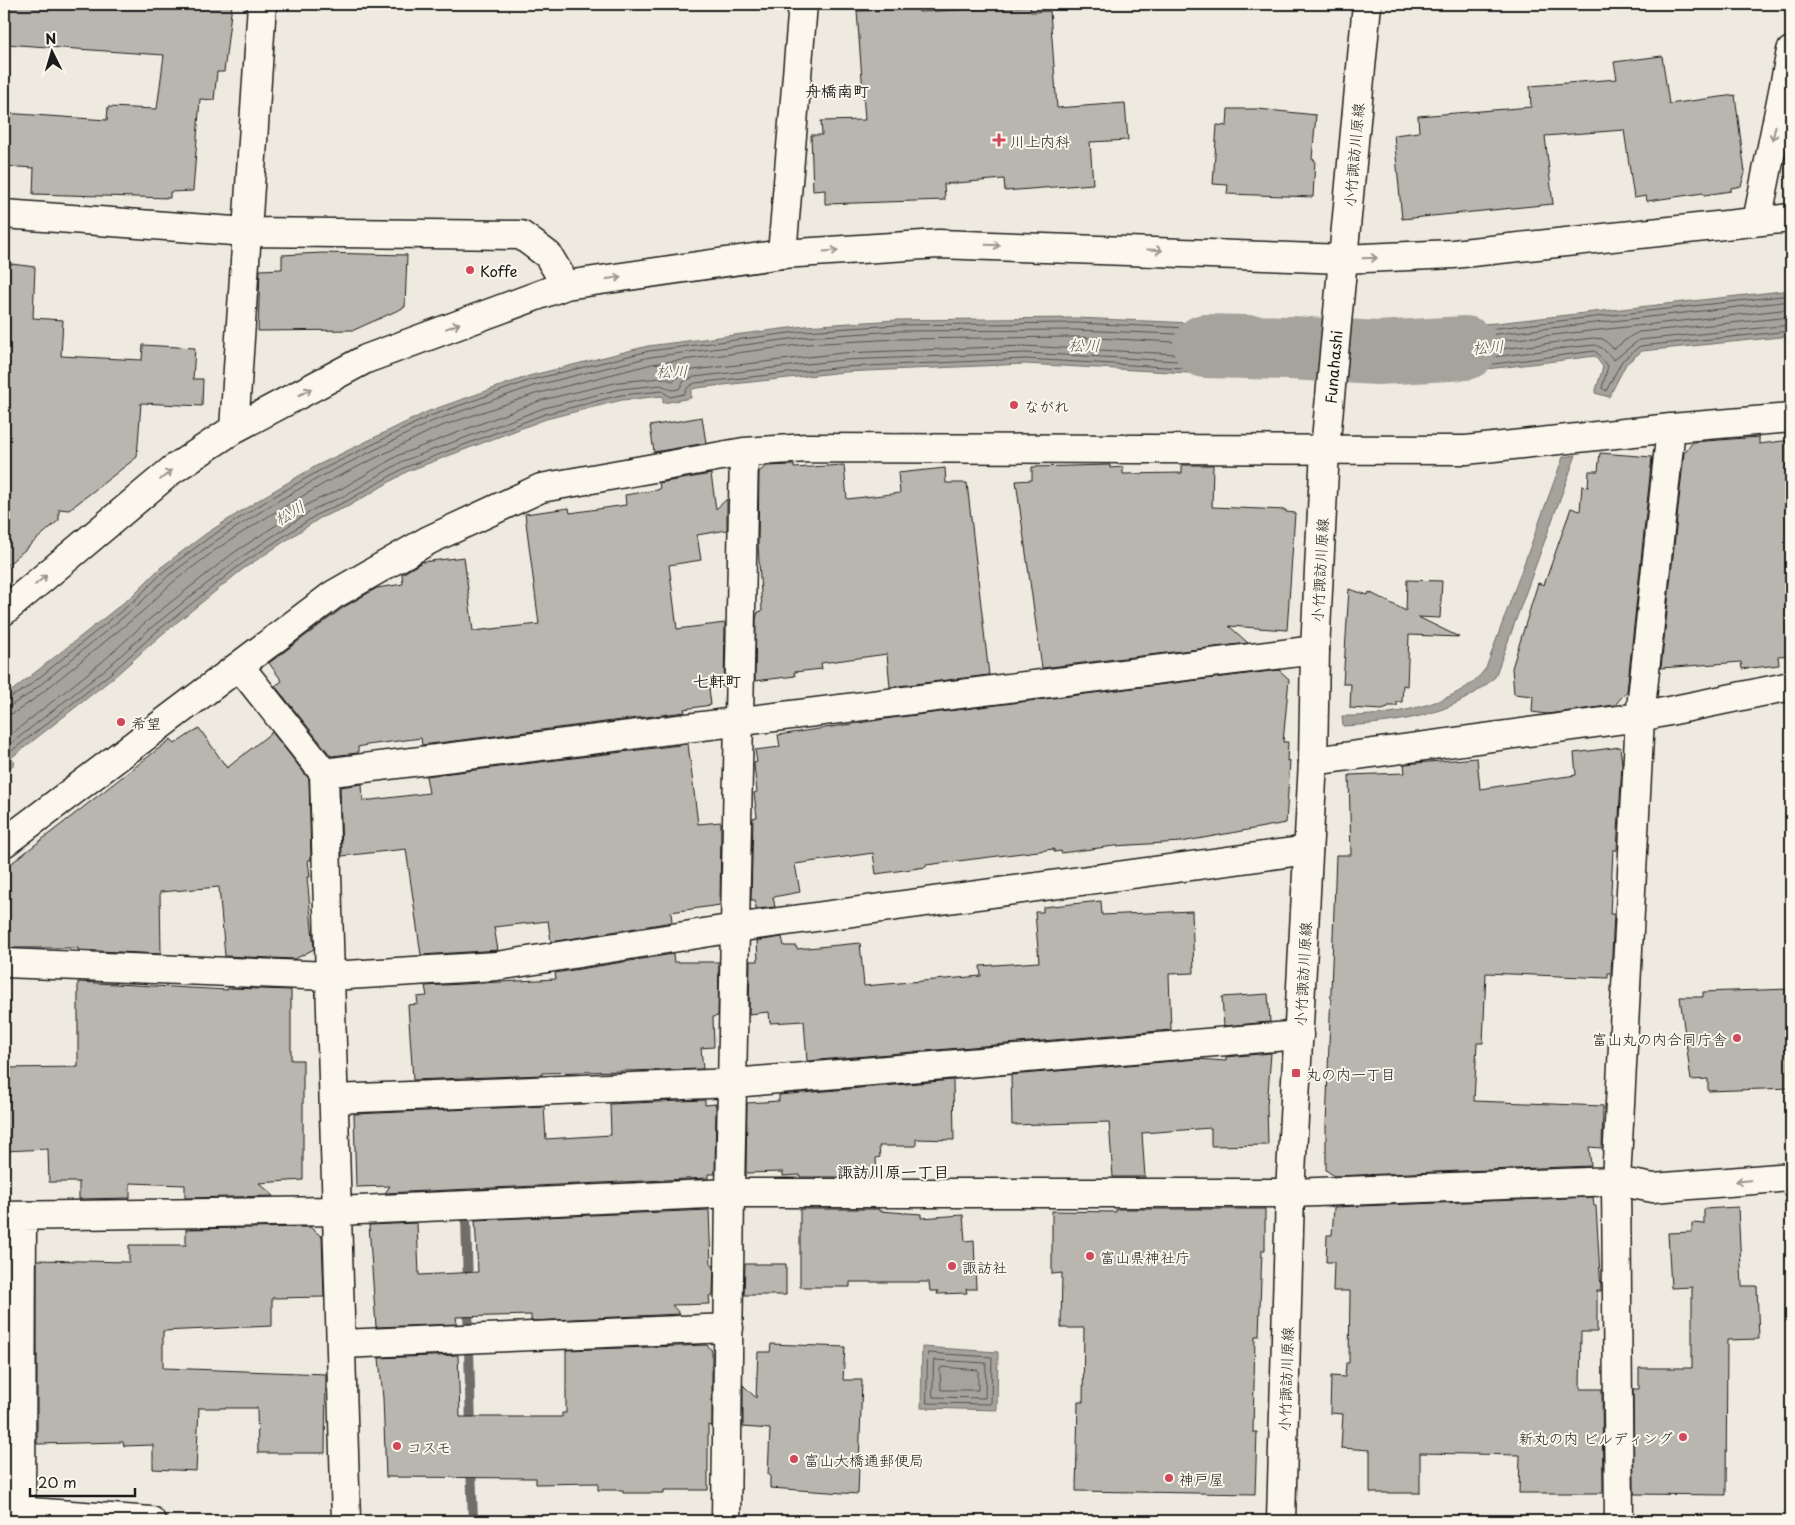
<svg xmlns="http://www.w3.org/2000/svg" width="1795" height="1525" viewBox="0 0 1795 1525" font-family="'Playpen Sans','Klee One',sans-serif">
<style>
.water{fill:#a6a39d;stroke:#6f6d69}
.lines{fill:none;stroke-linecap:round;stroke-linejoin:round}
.shore{stroke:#535250;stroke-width:1}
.stream{stroke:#6f6d69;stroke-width:10}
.river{stroke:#a6a39d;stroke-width:64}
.building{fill:#b9b6af;stroke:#1c1c1c}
.street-casing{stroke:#1c1c1c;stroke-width:31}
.secondary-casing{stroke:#1c1c1c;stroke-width:31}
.primary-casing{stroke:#1c1c1c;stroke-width:31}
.street{stroke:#fbf7ec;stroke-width:28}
.secondary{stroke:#fbf7ec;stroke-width:28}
.primary{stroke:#fbf7ec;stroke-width:28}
.oneway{stroke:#97948e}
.poi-dot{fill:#d1495b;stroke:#fbf7ec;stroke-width:2}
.labels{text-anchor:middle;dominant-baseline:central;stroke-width:4;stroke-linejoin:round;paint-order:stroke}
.poi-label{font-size:15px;fill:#1c1c1c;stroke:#fbf7ec;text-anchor:start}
.street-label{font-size:15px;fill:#1c1c1c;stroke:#fbf7ec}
.neighbourhood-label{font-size:16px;font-weight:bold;fill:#1c1c1c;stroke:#fbf7ec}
.water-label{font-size:16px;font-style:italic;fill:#5a5956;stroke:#fbf7ec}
</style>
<rect width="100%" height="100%" fill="#eeeadf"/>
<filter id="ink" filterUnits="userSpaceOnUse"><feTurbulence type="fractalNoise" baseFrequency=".02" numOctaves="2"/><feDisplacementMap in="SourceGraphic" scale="10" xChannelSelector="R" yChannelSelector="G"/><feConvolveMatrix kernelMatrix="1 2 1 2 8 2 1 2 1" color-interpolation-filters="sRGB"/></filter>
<g filter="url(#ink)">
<path class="water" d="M 1791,290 L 1791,336 L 1642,351 L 1626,364 L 1609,397 L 1595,393 L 1603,367 L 1595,356 C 1522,365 1449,376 1376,373 L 1378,344 L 1385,343 L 1387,331 L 1496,323 Z
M 1076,318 L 1287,327 L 1287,337 L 1292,338 L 1293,369 L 1255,368 L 1226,370 L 1225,375 L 1025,364 L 844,372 L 696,388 L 691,390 L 691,398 L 663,403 L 663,396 L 622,400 L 546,419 L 408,471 L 349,506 L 320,518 L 243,569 L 160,636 L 114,677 L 11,758 L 15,763 L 9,769 L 4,766 L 4,697 L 132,596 L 160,568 L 207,533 L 265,496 L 316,466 L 429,411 L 529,376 L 648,346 L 805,326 L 896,320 Z
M 1576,455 L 1495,677 C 1454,716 1397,723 1343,726 L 1342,716 C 1385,717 1460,706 1486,668 L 1563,457 Z
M 922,1347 L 998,1352 L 997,1410 L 921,1408 Z"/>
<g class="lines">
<path class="shore" d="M 1791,295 L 1497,328 L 1393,336 L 1389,346 L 1383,350 L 1381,366 L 1384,368 L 1407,369 L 1494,364 L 1595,351 L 1608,366 L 1602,388 L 1606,391 L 1622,361 L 1640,346 L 1791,331
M 1791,301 L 1497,334 L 1399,342 L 1389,355 L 1388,360 L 1390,362 C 1459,365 1527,351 1595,345 L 1602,348 L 1614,360 L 1639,340 L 1791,325
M 1791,309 L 1498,341 L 1404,349 L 1402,353 L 1407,355 L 1493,350 L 1593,338 L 1603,339 L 1614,349 L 1631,336 L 1639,332 L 1791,317
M 4,701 L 25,689 L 135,600 L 164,571 L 210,537 L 268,500 L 319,471 L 430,416 L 531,380 L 649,351 L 805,331 L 896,325 L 1076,323 L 1279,332 L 1287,343 L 1288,362 L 1286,364 C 1269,363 1232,359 1219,370 L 1025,359 L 844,367 L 695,383 L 688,387 L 684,394 L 670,397 L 662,391 L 621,395 L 545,414 L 406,467 L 347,501 L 318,514 L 240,565 L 156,632 L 111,673 L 9,753 L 4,761
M 4,708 L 10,706 L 29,694 L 139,604 L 168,576 L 214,542 L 271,505 L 322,476 L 433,421 L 533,386 L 650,357 L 806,337 L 897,331 L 1076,330 L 1274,338 L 1281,347 L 1280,357 L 1226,359 L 1216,363 L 1025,353 L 843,360 L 694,377 L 684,381 L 679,389 L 672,390 L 661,385 L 620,389 L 544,408 L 403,461 L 344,496 L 314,509 L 237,560 L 152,627 L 107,668 L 4,749
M 4,715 L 14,713 L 33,700 L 144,610 L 173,582 L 218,548 L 275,512 L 325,483 L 436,428 L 535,394 L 652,364 L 806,344 L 897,339 L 1076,337 L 1254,346 L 1252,349 L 1224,352 L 1214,356 L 1024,346 L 843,353 L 693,370 L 681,374 L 674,381 L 661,378 L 619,382 L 542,400 L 399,455 L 341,489 L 310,503 L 232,554 L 147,621 L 102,662 L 4,740
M 928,1353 L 992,1357 L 991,1404 L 927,1403 Z
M 934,1360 L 986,1363 L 985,1398 L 933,1397 Z
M 942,1367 L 978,1370 L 978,1390 L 941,1390 L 940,1370 Z"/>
<path class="stream" d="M 466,1218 L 468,1285
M 468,1305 L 471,1430
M 471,1465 L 473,1521"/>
<path class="river" d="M 1205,346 L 1291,348 L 1378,353 L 1465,348"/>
</g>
<path class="building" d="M 4,4 L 232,4 L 224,72 L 217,72 L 214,100 L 200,99 L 193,191 L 170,192 L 170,198 L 33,194 L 34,168 L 4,166 L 4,113 L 107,120 L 108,107 L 157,109 L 164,55 L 4,44 Z
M 1030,6 L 1031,12 L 1050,11 L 1057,108 L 1125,103 L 1128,140 L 1090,142 L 1093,184 L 1005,191 L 1004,179 L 944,184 L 945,200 L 825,204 L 825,190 L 813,191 L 811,135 L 822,135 L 821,121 L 865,120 L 857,11 L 919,9 L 919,12 Z
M 1662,56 L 1669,104 L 1735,95 L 1745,173 L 1741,186 L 1731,188 L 1731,191 L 1704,195 L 1703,193 L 1647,201 L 1646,196 L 1634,198 L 1624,130 L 1545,136 L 1553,204 L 1402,219 L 1394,135 L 1419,132 L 1418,116 L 1531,107 L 1530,86 L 1617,79 L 1614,62 Z
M 1228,109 L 1258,109 L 1316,115 L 1312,159 L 1315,160 L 1313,197 L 1227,194 L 1228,185 L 1213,184 L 1217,125 L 1227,126 Z
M 322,253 L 407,255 L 405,307 L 354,330 L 258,331 L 260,270 L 282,269 L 282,255 Z
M 4,263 L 35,267 L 33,318 L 63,320 L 61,356 L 142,360 L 143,345 L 195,348 L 193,379 L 203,379 L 202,406 L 141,403 L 137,457 L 69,510 L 59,509 L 59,520 L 4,568 Z
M 702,417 L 706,443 L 654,452 L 650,426 Z
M 1759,437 L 1759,444 L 1791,440 L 1791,655 L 1778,656 L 1779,665 L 1742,669 L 1741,662 L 1661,668 L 1684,453 L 1693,442 Z
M 1600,453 L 1652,457 L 1627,691 L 1615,705 L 1547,714 L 1532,712 L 1533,696 L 1514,694 L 1512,668 L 1538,583 L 1544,585 L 1571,508 L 1580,511 L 1582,486 L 1588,487 L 1589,471 L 1598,471 Z
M 794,465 L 794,468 L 844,465 L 847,499 L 900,493 L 898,473 L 945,468 L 946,483 L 967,483 L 989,675 L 890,687 L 887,654 L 821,663 L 822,669 L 794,672 L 795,676 L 755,681 L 756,619 L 758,612 L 762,611 L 758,544 L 759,472 L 766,466 Z
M 1110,465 L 1110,468 L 1123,467 L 1123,474 L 1182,473 L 1182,465 L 1213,465 L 1212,507 L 1286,510 L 1286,512 L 1295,513 L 1287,630 L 1229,626 L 1248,643 L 1042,668 L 1016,481 L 1032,480 L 1032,467 Z
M 711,474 L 716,509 L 727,499 L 727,530 L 697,535 L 701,560 L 669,565 L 677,629 L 725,623 L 724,686 L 709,688 L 711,705 L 684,709 L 685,712 L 422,745 L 421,738 L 367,745 L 358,747 L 358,753 L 331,756 L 275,686 L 282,681 L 269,663 L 344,607 L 377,588 L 403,584 L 402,574 L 422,562 L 464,557 L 473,631 L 539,624 L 525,514 L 569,508 L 570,513 L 626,505 L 625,495 L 657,490 L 660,489 L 659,483 Z
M 1407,580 L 1442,581 L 1440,618 L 1418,617 L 1459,637 L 1409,635 L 1407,686 L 1403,685 L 1402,702 L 1397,702 L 1397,706 L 1388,706 L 1388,708 L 1382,710 L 1350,708 L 1351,684 L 1343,684 L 1349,589 L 1368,595 L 1369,592 L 1406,611 Z
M 1279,670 L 1289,679 L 1283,742 L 1288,742 L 1287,761 L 1290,760 L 1286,823 L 1181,842 L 1114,846 L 1061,853 L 1061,851 L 1054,852 L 1054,849 L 926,865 L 926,867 L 876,874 L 873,853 L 795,864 L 800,892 L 773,897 L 775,907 L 756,909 L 755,900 L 751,900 L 753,818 L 757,817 L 754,793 L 757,792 L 754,765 L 754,763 L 757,762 L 755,750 L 780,747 L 778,735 L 892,718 Z
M 199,728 L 227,768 L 272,732 L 309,779 L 311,860 L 308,860 L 310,877 L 307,877 L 314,949 L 295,959 L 225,956 L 219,887 L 160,892 L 161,954 L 78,950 L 78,948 L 4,948 L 4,869 L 171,739 L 175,744 Z
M 688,744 L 698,824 L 721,822 L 720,905 L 671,912 L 672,922 L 551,942 L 548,921 L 494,927 L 498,950 L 421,955 L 406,849 L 342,856 L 340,787 L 362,784 L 363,801 L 429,793 L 426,776 Z
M 1620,747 L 1622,764 L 1617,850 L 1613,850 L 1610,914 L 1614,914 L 1611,973 L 1608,973 L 1608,978 L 1486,973 L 1483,1043 L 1477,1043 L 1474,1101 L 1603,1106 L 1602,1148 L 1589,1147 L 1591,1166 L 1334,1176 L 1326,1170 L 1326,1126 L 1336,855 L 1351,855 L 1349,775 L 1405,773 L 1404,764 L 1477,758 L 1480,789 L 1576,775 L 1574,753 Z
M 1101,901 L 1102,915 L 1192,911 L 1194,973 L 1169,974 L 1171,1030 L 807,1061 L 804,1021 L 770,1023 L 769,1012 L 749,1014 L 750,961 L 758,961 L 757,941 L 782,937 L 784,946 L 796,946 L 797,949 L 860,943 L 864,986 L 981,976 L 980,966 L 1039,962 L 1035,912 L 1043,912 L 1043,907 Z
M 673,954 L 674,962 L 719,962 L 718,1016 L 713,1017 L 714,1047 L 701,1048 L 703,1069 L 542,1073 L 542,1075 L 413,1080 L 408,1005 L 418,1004 L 417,997 L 427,996 L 425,986 L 556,979 L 555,973 Z
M 78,982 L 228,990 L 228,988 L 291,990 L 291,1060 L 303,1060 L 303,1180 L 259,1183 L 274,1196 L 185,1198 L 185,1185 L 130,1183 L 130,1198 L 79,1199 L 79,1182 L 49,1182 L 48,1149 L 4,1151 L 4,1068 L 78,1067 Z
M 1791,989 L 1791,1088 L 1708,1091 L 1708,1079 L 1691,1080 L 1680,997 L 1703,997 L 1703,992 Z
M 1268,994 L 1270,1022 L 1224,1026 L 1222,997 Z
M 1271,1053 L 1267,1106 L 1268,1145 L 1211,1146 L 1211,1128 L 1142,1133 L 1145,1177 L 1113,1177 L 1109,1122 L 1012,1125 L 1011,1075 L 1197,1059 L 1226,1061 L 1226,1057 Z
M 953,1080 L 954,1140 L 916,1139 L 916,1146 L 879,1146 L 880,1157 L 876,1158 L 877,1177 L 800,1177 L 800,1175 L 783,1176 L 783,1172 L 746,1173 L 747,1103 L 779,1101 L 779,1095 Z
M 705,1100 L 705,1105 L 716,1104 L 715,1174 L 708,1174 L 708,1178 L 385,1193 L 390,1186 L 356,1187 L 354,1114 L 544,1106 L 546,1139 L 611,1135 L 610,1104 Z
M 1593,1197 L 1594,1206 L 1596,1206 L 1601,1291 L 1597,1291 L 1597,1332 L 1581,1332 L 1580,1389 L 1602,1389 L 1603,1493 L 1519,1493 L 1520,1455 L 1420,1453 L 1420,1493 L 1370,1493 L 1370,1450 L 1341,1448 L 1343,1414 L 1330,1413 L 1331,1376 L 1345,1377 L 1346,1363 L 1349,1363 L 1350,1291 L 1333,1291 L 1334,1262 L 1326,1262 L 1327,1235 L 1332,1235 L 1334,1207 Z
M 1738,1207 L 1742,1286 L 1757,1286 L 1759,1339 L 1727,1340 L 1726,1495 L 1634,1494 L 1633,1389 L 1639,1389 L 1639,1368 L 1692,1368 L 1692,1287 L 1671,1288 L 1668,1233 L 1692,1232 L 1692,1223 L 1704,1224 L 1704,1209 Z
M 800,1209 L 879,1209 L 879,1211 L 921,1214 L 921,1218 L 963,1215 L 965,1241 L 974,1240 L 976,1289 L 966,1289 L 967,1293 L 937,1294 L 938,1291 L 930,1291 L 929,1282 L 850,1282 L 850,1287 L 800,1287 Z
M 1116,1209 L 1265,1209 L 1265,1250 L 1262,1250 L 1259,1336 L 1255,1336 L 1253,1432 L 1257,1432 L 1255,1494 L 1076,1491 L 1078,1402 L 1083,1402 L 1084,1328 L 1061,1328 L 1062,1273 L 1052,1274 L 1052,1211 L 1116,1212 Z
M 709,1210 L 711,1265 L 714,1265 L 713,1295 L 709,1296 L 710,1304 L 672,1305 L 680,1314 L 531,1321 L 531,1315 L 456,1317 L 457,1324 L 376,1327 L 369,1225 L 417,1223 L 419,1275 L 478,1272 L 475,1220 Z
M 310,1227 L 322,1237 L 324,1297 L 272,1298 L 272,1326 L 163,1331 L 163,1368 L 326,1374 L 325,1453 L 258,1453 L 257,1408 L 199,1408 L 196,1471 L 153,1469 L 153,1445 L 124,1446 L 123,1442 L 37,1444 L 37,1260 L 129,1262 L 129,1245 L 186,1245 L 186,1229 Z
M 4,1260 L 6,1260 L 6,1444 L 4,1445 Z
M 745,1264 L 786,1264 L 786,1295 L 744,1295 Z
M 771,1344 L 845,1347 L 843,1380 L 862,1380 L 858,1494 L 770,1488 L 770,1475 L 768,1475 L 770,1429 L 743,1427 L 743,1385 L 756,1398 L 758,1352 L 770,1352 Z
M 707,1345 L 712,1351 L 712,1426 L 708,1425 L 708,1490 L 664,1490 L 664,1493 L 623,1493 L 623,1490 L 598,1490 L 598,1483 L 536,1484 L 536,1478 L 386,1477 L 383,1398 L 379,1358 L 458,1355 L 460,1417 L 562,1417 L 562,1413 L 566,1413 L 566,1350 Z"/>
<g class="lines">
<defs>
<path id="street" d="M 4,214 L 247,232 L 521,235 L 548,255 L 566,285
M 1757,221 L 1791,51
M 234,429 L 262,4
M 4,611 L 172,470 L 234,429 L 366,359 L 566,285 L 782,254 L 939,244 L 1343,259 L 1453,254 L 1791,218
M 240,667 L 324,773 L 346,1521
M 1313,761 L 1640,717 L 1791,686
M 324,773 L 1315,650
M 4,843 L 333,595 L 429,540 L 541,488 L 744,452 L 807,448 L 1466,450 L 1671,428 L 1791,418
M 4,963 L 330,976 L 497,966 L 735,928 L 1308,850
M 334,1099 L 733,1083 L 1299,1035
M 4,1216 L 338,1211 L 730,1193 L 1290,1193 L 1616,1181 L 1653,1188 L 1791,1177
M 341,1344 L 729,1328
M 21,1511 L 22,1216
M 726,1521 L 730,1193 L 744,452
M 1619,1521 L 1616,1181 L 1640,717 L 1671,428"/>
<path id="secondary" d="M 782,254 L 803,4
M 1281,1521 L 1290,1193 L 1313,761 L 1315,650 L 1325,450 L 1367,4"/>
<path id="primary" d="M 4,1510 L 151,1521"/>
</defs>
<use href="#street" class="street-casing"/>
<use href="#secondary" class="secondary-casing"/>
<use href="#primary" class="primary-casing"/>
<use href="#street" class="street"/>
<use href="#secondary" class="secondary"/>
<use href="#primary" class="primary"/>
</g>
<defs><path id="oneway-shaft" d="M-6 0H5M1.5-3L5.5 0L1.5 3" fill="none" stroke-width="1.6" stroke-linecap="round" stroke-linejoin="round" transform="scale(1.25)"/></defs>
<g class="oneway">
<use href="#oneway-shaft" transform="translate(1774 133) rotate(102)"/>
<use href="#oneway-shaft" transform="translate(993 245) rotate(2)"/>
<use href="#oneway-shaft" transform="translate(1155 250) rotate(3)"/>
<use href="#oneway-shaft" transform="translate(831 251) rotate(-4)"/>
<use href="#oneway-shaft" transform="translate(1370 258) rotate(-2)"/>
<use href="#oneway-shaft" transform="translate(614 278) rotate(-8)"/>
<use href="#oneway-shaft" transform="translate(453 326) rotate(-21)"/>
<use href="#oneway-shaft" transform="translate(305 392) rotate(-28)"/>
<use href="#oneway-shaft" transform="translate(166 475) rotate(-40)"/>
<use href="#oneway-shaft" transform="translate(41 580) rotate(-40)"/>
<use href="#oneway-shaft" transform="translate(1743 1181) rotate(175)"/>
</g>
</g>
<g class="poi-dot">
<path d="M996.5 132.5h5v5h5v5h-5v5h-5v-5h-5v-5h5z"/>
<circle cx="470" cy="270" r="5"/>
<circle cx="1014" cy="405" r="5"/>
<circle cx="121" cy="722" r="5"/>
<circle cx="1737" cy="1038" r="5"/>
<rect x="1291" y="1068" width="10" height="10" rx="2.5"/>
<circle cx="1090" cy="1256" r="5"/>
<circle cx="952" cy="1266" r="5"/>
<circle cx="1683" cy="1437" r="5"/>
<circle cx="397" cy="1446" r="5"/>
<circle cx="794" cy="1459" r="5"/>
<circle cx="1169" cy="1478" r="5"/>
</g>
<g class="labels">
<g class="poi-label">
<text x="1010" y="140">川上内科</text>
<text x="480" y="270">Koffe</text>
<text x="1024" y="405">ながれ</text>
<text x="131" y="722">希望</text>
<text x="1727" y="1038" text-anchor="end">富山丸の内合同庁舎</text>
<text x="1306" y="1073">丸の内一丁目</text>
<text x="1100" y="1256">富山県神社庁</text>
<text x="962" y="1266">諏訪社</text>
<text x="1673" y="1437" text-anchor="end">新丸の内 ビルディング</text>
<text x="407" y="1446">コスモ</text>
<text x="804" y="1459">富山大橋通郵便局</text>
<text x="1179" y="1478">神戸屋</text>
</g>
<g class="street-label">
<text transform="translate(1353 155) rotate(-85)">小竹諏訪川原線</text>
<text transform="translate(1333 367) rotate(-85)">Funahashi</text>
<text transform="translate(1319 570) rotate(-87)">小竹諏訪川原線</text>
<text transform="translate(1302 974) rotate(-87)">小竹諏訪川原線</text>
<text transform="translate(1285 1379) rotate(-88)">小竹諏訪川原線</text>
</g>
<g class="neighbourhood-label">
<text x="837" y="90">舟橋南町</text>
<text x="717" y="680">七軒町</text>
<text x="893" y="1171">諏訪川原一丁目</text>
</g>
<g class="water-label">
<text transform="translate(1084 344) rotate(1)">松川</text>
<text transform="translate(1488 346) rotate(-4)">松川</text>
<text x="672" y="370">松川</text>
<text transform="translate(289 512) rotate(-30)">松川</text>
</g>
</g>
<rect width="1795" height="1525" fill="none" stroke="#fbf7ec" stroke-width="20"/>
<rect x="10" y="10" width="1775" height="1505" fill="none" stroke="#1c1c1c" stroke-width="2" filter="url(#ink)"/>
<g transform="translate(52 52) rotate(355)" stroke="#fbf7ec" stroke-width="4" paint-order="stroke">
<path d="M0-4L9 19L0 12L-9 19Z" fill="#1c1c1c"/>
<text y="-8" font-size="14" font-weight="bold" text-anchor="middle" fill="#1c1c1c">N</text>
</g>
<path d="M30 1488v8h105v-8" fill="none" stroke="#1c1c1c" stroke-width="2.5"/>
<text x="38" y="1488" font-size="15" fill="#1c1c1c" stroke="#fbf7ec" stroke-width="4" paint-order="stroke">20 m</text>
</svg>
